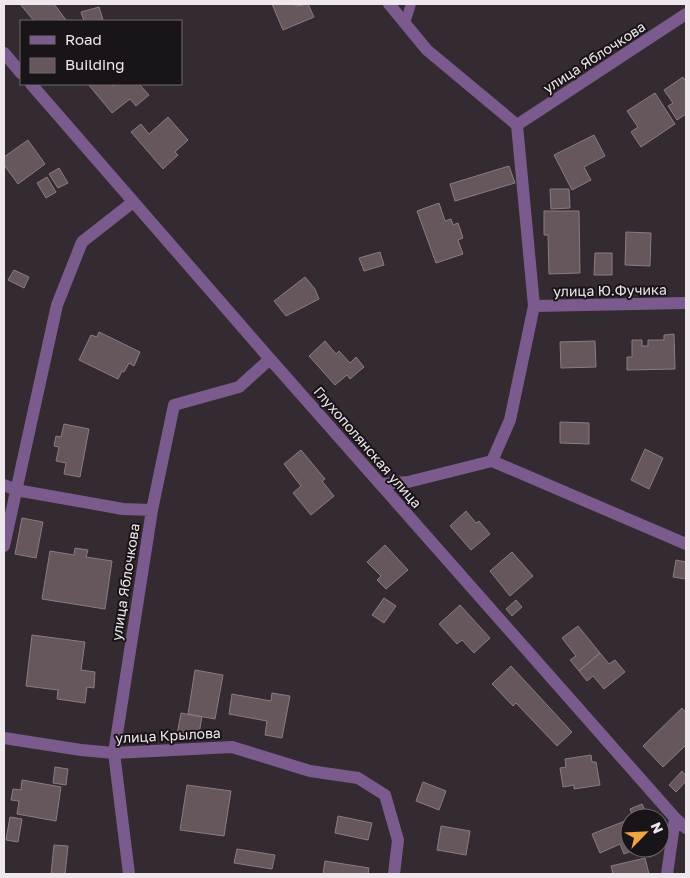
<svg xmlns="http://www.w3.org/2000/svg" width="690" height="878" viewBox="0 0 690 878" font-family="'Golos Text',sans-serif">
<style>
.building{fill:#65575c;stroke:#8b7c82}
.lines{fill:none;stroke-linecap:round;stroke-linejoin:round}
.service{stroke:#7b5b8d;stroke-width:10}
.minor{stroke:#7b5b8d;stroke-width:12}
.labels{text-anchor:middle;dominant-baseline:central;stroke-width:4;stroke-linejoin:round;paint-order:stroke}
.street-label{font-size:14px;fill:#eee7ec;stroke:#191418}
</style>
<rect width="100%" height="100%" fill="#342a32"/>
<path class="building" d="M 20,4 L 54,4 L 66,20 L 63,21 L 34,21 Z
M 272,4 L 295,4 L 296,6 L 308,4 L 314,17 L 283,30 Z
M 99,7 L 103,20 L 84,21 L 81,12 Z
M 683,77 L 686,82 L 686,114 L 677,120 L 668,106 L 673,103 L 664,90 Z
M 88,84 L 111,84 L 113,86 L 116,84 L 139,84 L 149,95 L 136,106 L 130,99 L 112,113 Z
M 655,93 L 675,124 L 641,147 L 631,132 L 638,127 L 627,111 Z
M 168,117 L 188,140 L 175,152 L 178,155 L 163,169 L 131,132 L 141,124 L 149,134 Z
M 594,135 L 605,156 L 584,167 L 591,180 L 572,190 L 554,155 Z
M 28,140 L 45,164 L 18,184 L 4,165 L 4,157 Z
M 509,166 L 515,183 L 455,201 L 450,184 Z
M 59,168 L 68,183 L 58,188 L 49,174 Z
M 47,177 L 56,192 L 46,198 L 37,183 Z
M 550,189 L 569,189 L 570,208 L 551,209 Z
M 439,203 L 445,221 L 451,219 L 453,225 L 458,223 L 463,238 L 458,240 L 463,254 L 436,263 L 417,211 Z
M 544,211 L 579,211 L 580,273 L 549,274 L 548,235 L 544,235 Z
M 626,232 L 651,233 L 650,266 L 625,265 Z
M 380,252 L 384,265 L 364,271 L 359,258 Z
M 595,253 L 612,253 L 612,275 L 594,275 Z
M 14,270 L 29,277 L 24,288 L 8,280 Z
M 305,277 L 315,289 L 319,299 L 286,316 L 274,301 Z
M 99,332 L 140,352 L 134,366 L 129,363 L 124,372 L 122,371 L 118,379 L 79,360 L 91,335 L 97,337 Z
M 674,334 L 675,369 L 627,370 L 627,357 L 632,357 L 632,340 L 642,340 L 642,346 L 648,346 L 648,340 L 664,340 L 664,335 Z
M 325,341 L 336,354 L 339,351 L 350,363 L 356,357 L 364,367 L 350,379 L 347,375 L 335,385 L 309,356 Z
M 595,341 L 596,367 L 561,368 L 560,342 Z
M 560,422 L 589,423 L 589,444 L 560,443 Z
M 64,424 L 89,429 L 80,477 L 64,474 L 66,463 L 56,461 L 59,447 L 54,446 L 56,436 L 61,437 Z
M 645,449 L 663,458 L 649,489 L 631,480 Z
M 301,450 L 325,479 L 322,481 L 334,496 L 311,515 L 293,493 L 301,486 L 284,464 Z
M 466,511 L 476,523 L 479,521 L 490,534 L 471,550 L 450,526 Z
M 22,518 L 43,522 L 36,558 L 15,554 Z
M 385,545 L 408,570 L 386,589 L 377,580 L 381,576 L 367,562 Z
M 75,548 L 88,550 L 86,557 L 112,561 L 105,609 L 42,599 L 50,551 L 74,555 Z
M 512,552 L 533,576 L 510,596 L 490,571 Z
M 676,560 L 686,562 L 686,579 L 673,577 Z
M 384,598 L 396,606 L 384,623 L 372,615 Z
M 516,600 L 522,607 L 512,616 L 506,609 Z
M 460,605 L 490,638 L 474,653 L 462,640 L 457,644 L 439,624 Z
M 578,626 L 600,653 L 579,671 L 570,660 L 576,656 L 562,638 Z
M 32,635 L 85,642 L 81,670 L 95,672 L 94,688 L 87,687 L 85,703 L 57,699 L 58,690 L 26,686 Z
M 600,653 L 609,664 L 615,660 L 625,672 L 604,689 L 593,676 L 587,681 L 579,671 Z
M 511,666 L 572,732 L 557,746 L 516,703 L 513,706 L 492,684 Z
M 195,670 L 223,675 L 215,719 L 188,714 Z
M 272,693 L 290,696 L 282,738 L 265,735 L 267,721 L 229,714 L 232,694 L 271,701 Z
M 682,708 L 686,713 L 686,745 L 663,767 L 643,746 Z
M 181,713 L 202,717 L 198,739 L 177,735 Z
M 591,755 L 592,762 L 596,762 L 600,785 L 574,789 L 574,785 L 563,787 L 560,768 L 566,767 L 565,759 Z
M 55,767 L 68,769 L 66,785 L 53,783 Z
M 682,771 L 686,776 L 686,781 L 676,792 L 669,785 Z
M 22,780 L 61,787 L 56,821 L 17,814 L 19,801 L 11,800 L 13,789 L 21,790 Z
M 423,782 L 446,791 L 439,810 L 416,801 Z
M 187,785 L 231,791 L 224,836 L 180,830 Z
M 642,804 L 646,812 L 633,817 L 630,809 Z
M 338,816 L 372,823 L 368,840 L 335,833 Z
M 10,817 L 22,819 L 18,842 L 6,840 Z
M 630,819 L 630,848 L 639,848 L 624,854 L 620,844 L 600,853 L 592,834 Z
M 441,826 L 470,831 L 466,855 L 437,850 Z
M 54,845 L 68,846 L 65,874 L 51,874 Z
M 237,849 L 275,855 L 272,869 L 234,863 Z
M 645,858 L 649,874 L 613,874 L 611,866 Z
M 325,861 L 369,868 L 368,874 L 323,874 Z"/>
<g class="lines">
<path class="service" d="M 405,23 L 411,4"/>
<path class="minor" d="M 389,4 L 427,50 L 517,125 L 534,306 L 510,420 L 492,461
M 4,53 L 21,73
M 31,84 L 270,359 L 675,818 L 686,828
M 517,125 L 686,14
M 534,306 L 686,303
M 381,484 L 408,482 L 492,461 L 686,544
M 4,485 L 16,490 L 123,509 L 152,510
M 4,546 L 57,305 L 82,242 L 133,202
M 4,738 L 81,750 L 114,753 L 232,747 L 310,771 L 358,778 L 385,795 L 398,840 L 394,874
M 129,874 L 114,753 L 152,510 L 174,405 L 239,387 L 270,359
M 667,874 L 675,818"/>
</g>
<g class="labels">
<g class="street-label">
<text transform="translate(594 57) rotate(-33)">улица Яблочкова</text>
<text transform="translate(610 290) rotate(-1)">улица Ю.Фучика</text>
<text transform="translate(368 447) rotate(49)">Глухополянская улица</text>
<text transform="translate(125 582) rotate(-81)">улица Яблочкова</text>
<text transform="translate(168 735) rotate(-3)">улица Крылова</text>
</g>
</g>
<rect width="690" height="878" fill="none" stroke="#eee7ec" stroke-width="10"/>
<rect x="20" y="20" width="162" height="65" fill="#191418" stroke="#6e686d"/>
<rect x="30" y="36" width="25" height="8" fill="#7b5b8d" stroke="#6e686d"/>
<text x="65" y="45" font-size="15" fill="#eee7ec">Road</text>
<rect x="30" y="58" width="25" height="15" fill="#65575c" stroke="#6e686d"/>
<text x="65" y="70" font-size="15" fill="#eee7ec">Building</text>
<g transform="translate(645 833) rotate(66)"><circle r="24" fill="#191418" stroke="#6e686d"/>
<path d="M0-4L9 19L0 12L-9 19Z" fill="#f1a540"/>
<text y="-8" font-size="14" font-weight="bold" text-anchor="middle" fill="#eee7ec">N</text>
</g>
</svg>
